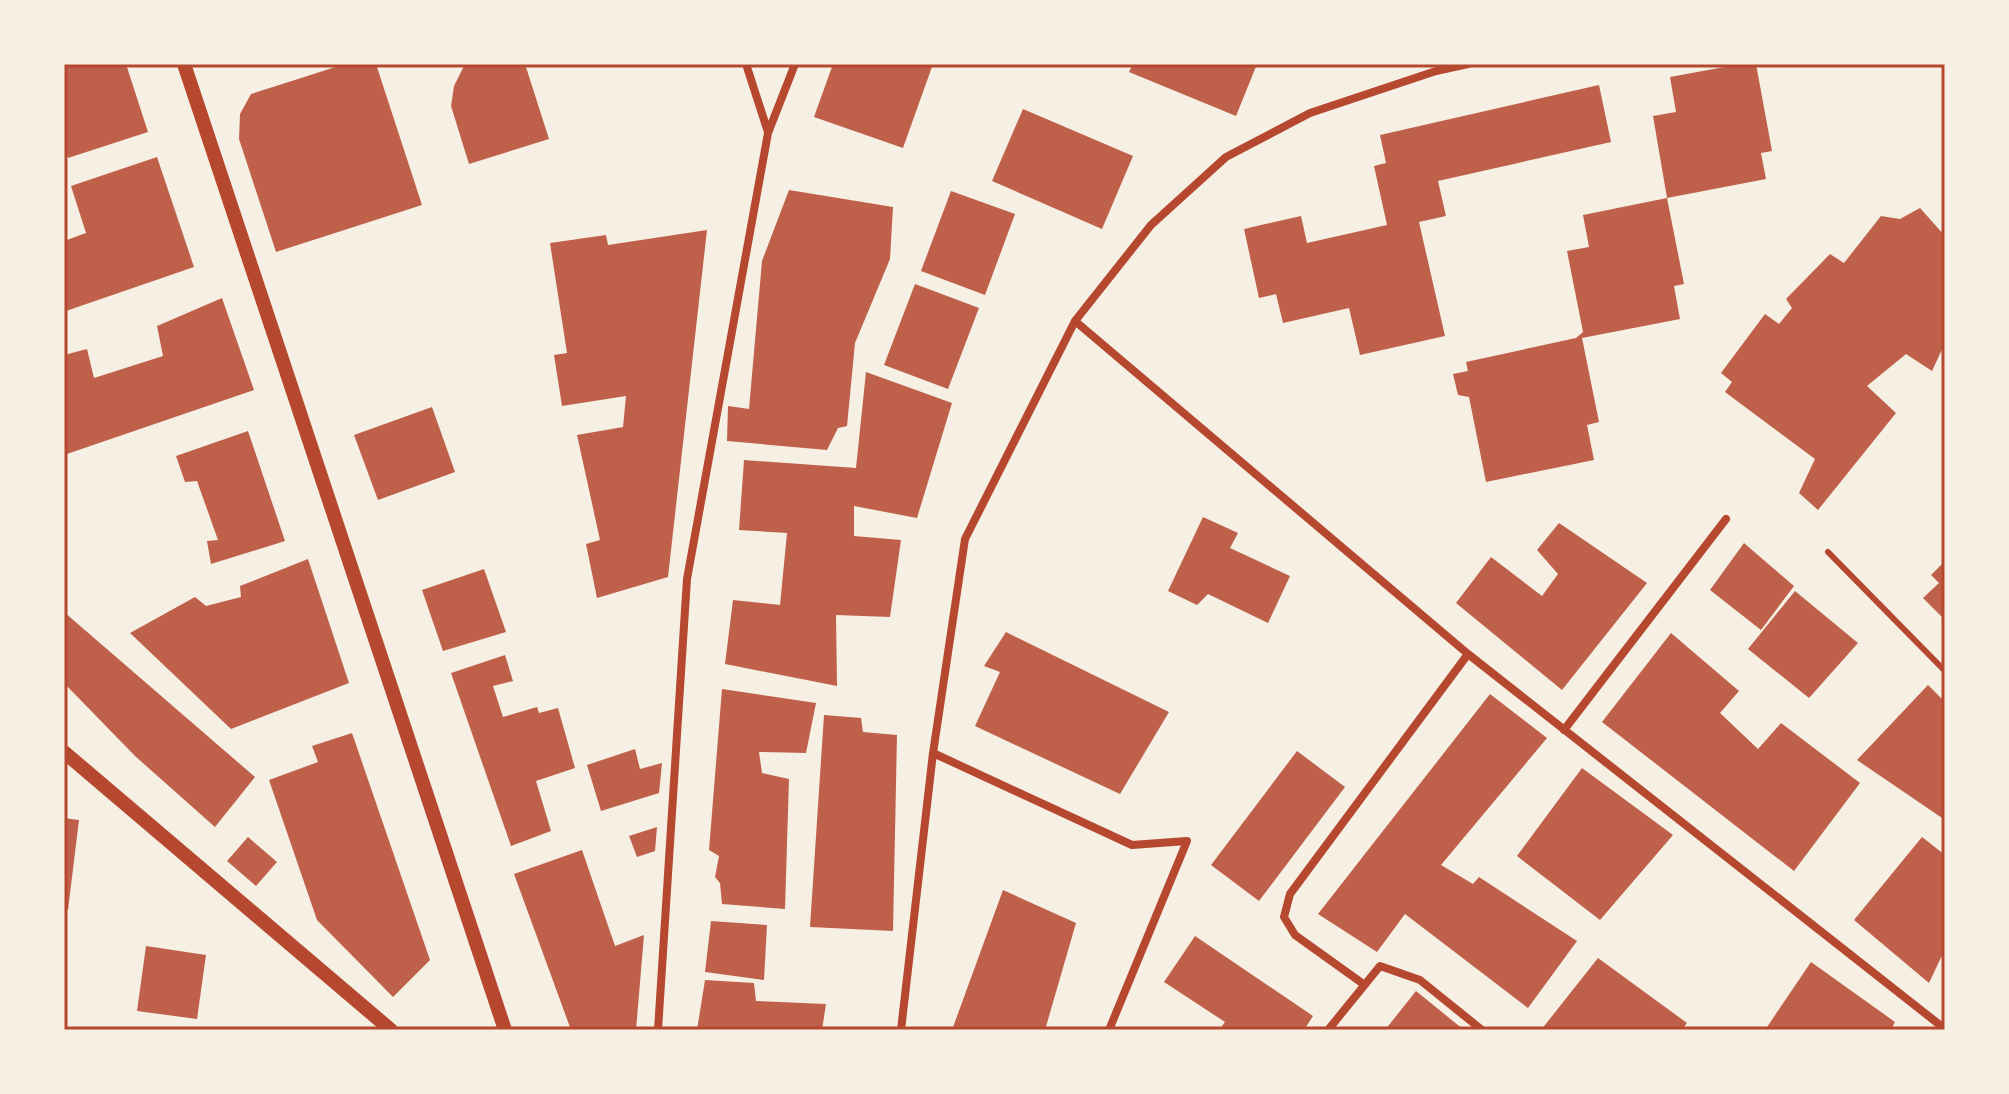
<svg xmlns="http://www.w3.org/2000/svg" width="2009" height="1094" viewBox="0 0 2009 1094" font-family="Raleway,sans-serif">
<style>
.building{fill:#bf614a}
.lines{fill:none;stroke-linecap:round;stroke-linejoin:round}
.service{stroke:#b5482f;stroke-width:6}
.minor{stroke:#b5482f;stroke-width:8}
.tertiary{stroke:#b5482f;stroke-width:14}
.neatline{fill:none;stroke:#b5482f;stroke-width:3}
</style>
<rect width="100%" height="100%" fill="#f6efe4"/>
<path class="building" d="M 64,64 L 126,64 L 148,132 L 68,158 L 64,146 Z
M 345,64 L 376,64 L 422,205 L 276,252 L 239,139 L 240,114 L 251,94 Z
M 465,64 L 525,64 L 549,139 L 469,164 L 451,106 L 454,86 Z
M 833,64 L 933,64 L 903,148 L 814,117 Z
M 1133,64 L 1257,64 L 1236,116 L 1129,72 Z
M 1741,64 L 1756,64 L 1772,151 L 1761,153 L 1766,179 L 1667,198 L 1653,116 L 1676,112 L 1670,77 Z
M 1599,85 L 1611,142 L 1438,181 L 1446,216 L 1419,222 L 1445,336 L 1360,355 L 1349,308 L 1283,323 L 1276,294 L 1259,298 L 1244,229 L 1301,216 L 1307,243 L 1387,225 L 1374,166 L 1386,163 L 1380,135 Z
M 1023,109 L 1133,156 L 1102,229 L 992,181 Z
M 157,157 L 194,267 L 66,311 L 64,241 L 86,233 L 71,186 Z
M 789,190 L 893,207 L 890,259 L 855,343 L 847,426 L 838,428 L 827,450 L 727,441 L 728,406 L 749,409 L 762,261 Z
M 951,191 L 1015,214 L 985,295 L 921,271 Z
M 1667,198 L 1684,284 L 1674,286 L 1680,319 L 1582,338 L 1599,422 L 1587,425 L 1594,460 L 1486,482 L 1469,397 L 1458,395 L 1453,374 L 1468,371 L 1466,362 L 1576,338 L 1583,332 L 1567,251 L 1589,247 L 1583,215 Z
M 1920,208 L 1945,236 L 1945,343 L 1932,371 L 1906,354 L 1867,386 L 1896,413 L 1818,510 L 1799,493 L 1815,459 L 1725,392 L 1732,382 L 1721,373 L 1765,314 L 1779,324 L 1792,308 L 1786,299 L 1830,254 L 1844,263 L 1881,216 L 1900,219 Z
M 707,230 L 668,577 L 597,598 L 586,544 L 600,540 L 577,435 L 623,427 L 626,396 L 562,406 L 554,355 L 567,353 L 550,243 L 606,235 L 608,245 Z
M 915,284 L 979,308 L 948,389 L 884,365 Z
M 222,298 L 254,390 L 64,455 L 64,355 L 87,349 L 94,378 L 163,356 L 157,326 Z
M 866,372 L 952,403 L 917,518 L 854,506 L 854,536 L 901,540 L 890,617 L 836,615 L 837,686 L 725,664 L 733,600 L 780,605 L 787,533 L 739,530 L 744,460 L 856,468 Z
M 432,407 L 455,472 L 378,500 L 354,435 Z
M 248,431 L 285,541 L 211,564 L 207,541 L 218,540 L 197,481 L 185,482 L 176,456 Z
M 1203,517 L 1238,533 L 1230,548 L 1290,576 L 1268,623 L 1208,594 L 1197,605 L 1168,591 Z
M 1559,523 L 1647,583 L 1562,690 L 1456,603 L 1491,557 L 1542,596 L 1558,574 L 1537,550 Z
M 1744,543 L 1794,586 L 1761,630 L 1710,590 Z
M 308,559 L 349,683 L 231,729 L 130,633 L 195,597 L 206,606 L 241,597 L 240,586 Z
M 1945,561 L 1945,620 L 1923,598 L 1939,583 L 1931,575 Z
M 484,569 L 506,632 L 443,651 L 422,590 Z
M 1795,591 L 1858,643 L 1809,698 L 1748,649 Z
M 64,612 L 255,777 L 215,827 L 135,756 L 64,683 Z
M 1006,632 L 1169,712 L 1120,794 L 975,726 L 1000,672 L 984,666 Z
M 1671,633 L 1739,691 L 1720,713 L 1758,749 L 1781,723 L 1860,783 L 1794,871 L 1602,722 Z
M 505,655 L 513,681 L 493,686 L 503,717 L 537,707 L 539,713 L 558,708 L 575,768 L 536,781 L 551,831 L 511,846 L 451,673 Z
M 1928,685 L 1945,702 L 1945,820 L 1857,760 Z
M 722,689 L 816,703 L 806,753 L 759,752 L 762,773 L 789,779 L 785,909 L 722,904 L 720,883 L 715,877 L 719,856 L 709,850 Z
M 1490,694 L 1547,738 L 1441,865 L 1473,884 L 1479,877 L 1577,941 L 1528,1008 L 1405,914 L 1377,952 L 1318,914 Z
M 824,715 L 861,718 L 863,732 L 897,735 L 893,931 L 810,927 Z
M 352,733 L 430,960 L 393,997 L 317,920 L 269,780 L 318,762 L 312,746 Z
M 635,749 L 640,769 L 662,763 L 659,793 L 601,811 L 587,765 Z
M 1297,751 L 1345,787 L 1259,901 L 1211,865 Z
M 1582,768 L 1673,835 L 1600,920 L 1517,856 Z
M 64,818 L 79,820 L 68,910 L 64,910 Z
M 657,827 L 655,851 L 637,857 L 629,836 Z
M 248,837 L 277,862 L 256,886 L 227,861 Z
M 1922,837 L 1945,855 L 1945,949 L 1929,983 L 1854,920 Z
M 582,850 L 615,946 L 644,935 L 636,1030 L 571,1030 L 514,874 Z
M 1003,890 L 1076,923 L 1045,1030 L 952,1030 Z
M 711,921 L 767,925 L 764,980 L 705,972 Z
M 1195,936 L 1313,1016 L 1304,1030 L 1219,1030 L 1225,1022 L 1164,982 Z
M 146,946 L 206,955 L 197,1019 L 137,1011 Z
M 1598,958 L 1687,1023 L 1682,1030 L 1541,1030 Z
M 1811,962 L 1895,1022 L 1891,1030 L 1765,1030 Z
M 705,980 L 754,983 L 756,1001 L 826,1004 L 822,1030 L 697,1030 Z
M 1416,991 L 1464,1030 L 1385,1030 Z"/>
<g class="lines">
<path class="service" d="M 1828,552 L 1945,671"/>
<path class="minor" d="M 746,64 L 768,132
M 1075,321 L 1468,654 L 1945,1029
M 1564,730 L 1726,519
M 933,753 L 1132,845 L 1187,841 L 1109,1030
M 1362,983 L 1295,935 L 1284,917 L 1290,894 L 1468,654
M 658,1030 L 687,579 L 768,133 L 795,64
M 901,1030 L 933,753 L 965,539 L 1075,321 L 1151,225 L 1226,157 L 1310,113 L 1436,71 L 1468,64
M 1328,1030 L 1380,966 L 1420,980 L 1482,1030"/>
<path class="tertiary" d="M 184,64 L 505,1030
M 64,752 L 391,1030"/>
</g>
<rect width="2009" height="1094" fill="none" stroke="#f6efe4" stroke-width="132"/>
<rect x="66" y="66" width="1877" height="962" class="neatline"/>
</svg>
